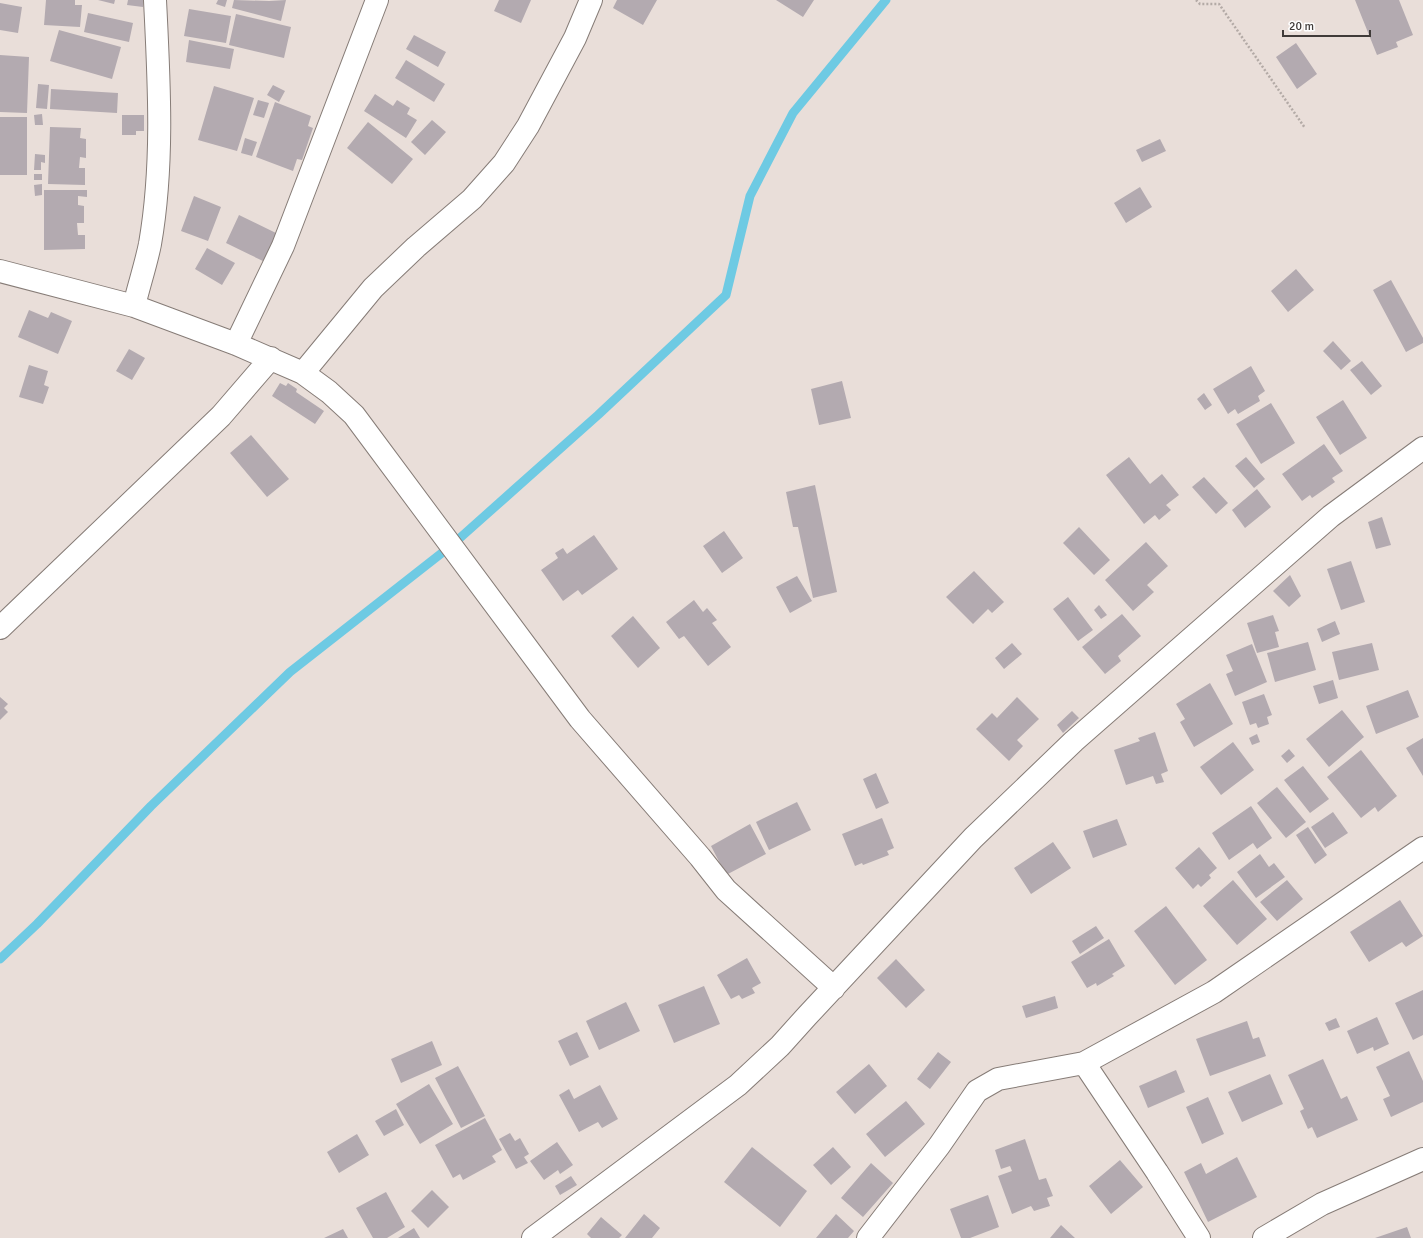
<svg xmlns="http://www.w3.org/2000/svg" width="1423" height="1238" viewBox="0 0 1423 1238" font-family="Signika,sans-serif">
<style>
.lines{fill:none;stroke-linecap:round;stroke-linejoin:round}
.stream{stroke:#6ecae3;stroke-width:9}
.building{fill:#b3aab0}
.minor-casing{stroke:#867c77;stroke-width:24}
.path{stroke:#b3aaa6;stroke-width:2.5;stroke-dasharray:2 2;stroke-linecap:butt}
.minor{stroke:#fff;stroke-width:22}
</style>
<rect width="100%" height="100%" fill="#e9ded9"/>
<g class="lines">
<path class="stream" d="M 0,959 L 37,924 L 151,806 L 290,672 L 452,545 L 598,415 L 726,295 L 750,196 L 793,113 L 886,0"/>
</g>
<path class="building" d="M 46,0 L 75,0 L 75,5 L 82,5 L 80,27 L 44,25 Z
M 98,0 L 115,0 L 114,4 Z
M 128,0 L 144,0 L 143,7 L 127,5 Z
M 218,0 L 227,0 L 225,7 L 216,4 Z
M 234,0 L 269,1 L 286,0 L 281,21 L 232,8 Z
M 499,0 L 531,0 L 521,23 L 494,11 Z
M 617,0 L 657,0 L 643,25 L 613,8 Z
M 776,0 L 814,0 L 803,17 Z
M 1355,0 L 1399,0 L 1413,35 L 1396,42 L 1398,47 L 1377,55 Z
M 0,3 L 22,7 L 18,33 L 0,30 Z
M 189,9 L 231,16 L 226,43 L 184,36 Z
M 88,13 L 133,23 L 129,42 L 84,32 Z
M 236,14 L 291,27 L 284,58 L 229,45 Z
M 59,30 L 121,47 L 112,79 L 50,61 Z
M 414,35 L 446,52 L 438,67 L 406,49 Z
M 189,40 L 234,49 L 230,69 L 186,62 Z
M 1296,43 L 1317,74 L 1297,89 L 1276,57 Z
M 0,55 L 29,57 L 27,113 L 0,112 Z
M 406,60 L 445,84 L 434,102 L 395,78 Z
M 38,84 L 49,85 L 47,109 L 36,108 Z
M 273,85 L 285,91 L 279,102 L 267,95 Z
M 214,86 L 254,98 L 237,151 L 198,140 Z
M 51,89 L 118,93 L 117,113 L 50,109 Z
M 375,94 L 393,106 L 397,100 L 410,108 L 407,114 L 417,120 L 406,138 L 364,111 Z
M 258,100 L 269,103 L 264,118 L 253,115 Z
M 275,102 L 311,116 L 308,126 L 313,128 L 302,160 L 297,159 L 293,171 L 256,157 Z
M 42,114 L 43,125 L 35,125 L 34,115 Z
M 122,115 L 144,115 L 144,131 L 136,131 L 136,135 L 122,135 Z
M 0,117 L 27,117 L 27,175 L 0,175 Z
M 432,120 L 446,132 L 425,155 L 411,142 Z
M 368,122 L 413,159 L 392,184 L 347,148 Z
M 50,127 L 81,128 L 80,138 L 86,139 L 86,158 L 80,157 L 79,168 L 85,168 L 85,185 L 48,184 Z
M 245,138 L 257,142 L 252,156 L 241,153 Z
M 1160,139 L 1166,151 L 1142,162 L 1136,150 Z
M 35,154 L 45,155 L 45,163 L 41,162 L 41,170 L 34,170 Z
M 34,174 L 42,174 L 42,180 L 34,180 Z
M 42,184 L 42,195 L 35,196 L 34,185 Z
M 1140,187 L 1152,207 L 1126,223 L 1114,203 Z
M 44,190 L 87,190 L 87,197 L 78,196 L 78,205 L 84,206 L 84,223 L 77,223 L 78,235 L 85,235 L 85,249 L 44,250 Z
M 194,196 L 221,207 L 208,241 L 181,231 Z
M 239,215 L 278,234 L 265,262 L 226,243 Z
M 207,248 L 235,263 L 222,285 L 195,269 Z
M 1296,269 L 1314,290 L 1288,312 L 1271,291 Z
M 1391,280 L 1423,338 L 1423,343 L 1406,352 L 1373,290 Z
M 29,310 L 48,318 L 51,312 L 72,321 L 58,354 L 18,337 Z
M 1333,341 L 1351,361 L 1341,370 L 1323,351 Z
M 129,349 L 145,358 L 132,380 L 116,371 Z
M 1362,361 L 1382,386 L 1371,395 L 1350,370 Z
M 29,365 L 48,371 L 44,385 L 49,387 L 43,404 L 19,397 Z
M 1251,366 L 1265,391 L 1258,396 L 1260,401 L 1238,414 L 1235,409 L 1228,414 L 1213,389 Z
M 842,381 L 851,418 L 819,425 L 811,389 Z
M 280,383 L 286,386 L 288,383 L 297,389 L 296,392 L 324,411 L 315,424 L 272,396 Z
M 1204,393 L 1212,405 L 1205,410 L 1197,399 Z
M 1343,400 L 1367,438 L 1340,455 L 1316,417 Z
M 1271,403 L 1295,443 L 1261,464 L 1236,424 Z
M 251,435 L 289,479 L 267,497 L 230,453 Z
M 1324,444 L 1343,471 L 1332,478 L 1335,482 L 1312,498 L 1310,495 L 1302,501 L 1282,474 Z
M 1129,457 L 1150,484 L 1162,474 L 1179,495 L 1166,505 L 1171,510 L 1159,520 L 1155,515 L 1144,524 L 1106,475 Z
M 1246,457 L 1265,479 L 1254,488 L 1235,466 Z
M 1204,477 L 1228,503 L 1216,514 L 1192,487 Z
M 815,485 L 837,592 L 813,598 L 798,527 L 793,527 L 786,492 Z
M 1257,489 L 1271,507 L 1245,528 L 1232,510 Z
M 1382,517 L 1391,545 L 1376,549 L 1368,522 Z
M 1079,527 L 1110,560 L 1094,575 L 1063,543 Z
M 724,531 L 743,558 L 722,573 L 703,546 Z
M 594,535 L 618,569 L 582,595 L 578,590 L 563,601 L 541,570 L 558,558 L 555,553 L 563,548 L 567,554 Z
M 1146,542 L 1168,566 L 1147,585 L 1154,592 L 1133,611 L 1105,580 Z
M 1351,561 L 1365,602 L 1341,610 L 1327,569 Z
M 974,571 L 1004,602 L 992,613 L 988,609 L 973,624 L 946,597 Z
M 1290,575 L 1301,596 L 1289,607 L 1273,591 Z
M 797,576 L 812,601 L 790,613 L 776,587 Z
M 1068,597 L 1093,630 L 1078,641 L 1053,609 Z
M 694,600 L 703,612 L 707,608 L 717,620 L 712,623 L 731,647 L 708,666 L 684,636 L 679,639 L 666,622 Z
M 1099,605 L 1107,615 L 1101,619 L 1094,610 Z
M 1122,614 L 1141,636 L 1118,656 L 1121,661 L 1105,674 L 1082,647 Z
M 1273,615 L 1279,631 L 1275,632 L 1279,647 L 1257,653 L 1247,623 Z
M 633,616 L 660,648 L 638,668 L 611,636 Z
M 1335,621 L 1340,634 L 1322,642 L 1317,629 Z
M 1308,642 L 1316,670 L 1275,682 L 1267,653 Z
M 1012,643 L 1022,654 L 1004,669 L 995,658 Z
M 1372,643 L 1379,670 L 1339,680 L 1332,652 Z
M 1252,644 L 1267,682 L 1235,696 L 1226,674 L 1233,671 L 1226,655 Z
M 1333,680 L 1338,698 L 1319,704 L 1313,686 Z
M 1210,683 L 1233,724 L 1194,747 L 1180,722 L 1185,719 L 1176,704 Z
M 1408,690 L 1419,717 L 1376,734 L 1366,706 Z
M 1264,694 L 1272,715 L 1267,717 L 1269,724 L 1258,728 L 1256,723 L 1250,725 L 1242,702 Z
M 0,697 L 8,704 L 4,708 L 8,712 L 0,720 Z
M 1017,697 L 1039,719 L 1017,740 L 1023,746 L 1009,761 L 976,729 L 992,713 L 997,718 Z
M 1342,710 L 1364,737 L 1329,767 L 1306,739 Z
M 1072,711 L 1079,718 L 1063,733 L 1057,725 Z
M 1155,732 L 1168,771 L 1161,774 L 1164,782 L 1156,784 L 1153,776 L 1126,785 L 1114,750 L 1140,741 L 1138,738 Z
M 1257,734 L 1260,742 L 1252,745 L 1249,738 Z
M 1423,738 L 1423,776 L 1406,748 Z
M 1233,742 L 1254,770 L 1221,795 L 1200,767 Z
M 1289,749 L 1295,756 L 1287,763 L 1281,756 Z
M 1361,750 L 1397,796 L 1378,812 L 1375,807 L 1361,818 L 1327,777 Z
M 1303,766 L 1329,799 L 1310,813 L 1284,780 Z
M 876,773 L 889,803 L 876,809 L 863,779 Z
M 1277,787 L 1306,822 L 1286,838 L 1257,803 Z
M 797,802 L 811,830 L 769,850 L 756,822 Z
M 1251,806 L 1272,838 L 1257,849 L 1253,843 L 1229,860 L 1212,833 Z
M 1333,812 L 1348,833 L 1325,848 L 1311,827 Z
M 882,818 L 894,848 L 887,851 L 889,855 L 863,865 L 862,863 L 855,866 L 842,834 Z
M 1117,819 L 1127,845 L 1093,858 L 1083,831 Z
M 750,824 L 766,854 L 726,875 L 711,846 Z
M 1308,827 L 1327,855 L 1315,864 L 1296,835 Z
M 1053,842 L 1071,868 L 1031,894 L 1014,868 Z
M 1199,847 L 1217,868 L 1209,875 L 1211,878 L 1201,887 L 1198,884 L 1193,889 L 1175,868 Z
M 1260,854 L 1269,867 L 1274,863 L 1285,877 L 1256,898 L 1237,872 Z
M 1233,880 L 1267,919 L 1237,945 L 1203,906 Z
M 1287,880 L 1303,899 L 1277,921 L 1260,902 Z
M 1400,900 L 1423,936 L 1406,947 L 1402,942 L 1369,962 L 1350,932 Z
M 1166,906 L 1207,960 L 1175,985 L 1134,931 Z
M 1096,926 L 1104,938 L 1080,954 L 1072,941 Z
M 1109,939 L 1125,966 L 1112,974 L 1114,976 L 1097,986 L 1096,983 L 1087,988 L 1071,962 Z
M 747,958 L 761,983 L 752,988 L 755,993 L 742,999 L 739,995 L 731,999 L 717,975 Z
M 896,959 L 925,990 L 906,1008 L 877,978 Z
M 704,986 L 720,1024 L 674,1043 L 658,1005 Z
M 1423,990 L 1423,1035 L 1413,1040 L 1395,1003 Z
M 1055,996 L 1058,1008 L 1026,1018 L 1022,1006 Z
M 626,1002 L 640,1031 L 599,1050 L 586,1021 Z
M 1377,1017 L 1389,1044 L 1374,1051 L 1373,1047 L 1357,1054 L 1347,1031 Z
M 1336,1018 L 1340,1027 L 1329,1031 L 1325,1023 Z
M 1247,1021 L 1253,1039 L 1259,1037 L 1266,1056 L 1210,1076 L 1196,1039 Z
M 577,1032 L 589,1057 L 570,1066 L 558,1041 Z
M 432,1041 L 442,1065 L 401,1083 L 391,1059 Z
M 1409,1051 L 1423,1081 L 1423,1102 L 1391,1117 L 1383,1099 L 1390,1096 L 1376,1067 Z
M 938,1052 L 951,1062 L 930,1089 L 917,1079 Z
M 1323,1059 L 1341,1099 L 1347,1096 L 1358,1120 L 1317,1138 L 1312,1127 L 1308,1129 L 1300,1111 L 1304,1109 L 1288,1075 Z
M 869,1064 L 887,1086 L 855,1114 L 836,1092 Z
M 458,1066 L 485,1116 L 461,1128 L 435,1078 Z
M 1176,1070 L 1185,1092 L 1148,1108 L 1139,1086 Z
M 1270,1074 L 1283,1104 L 1242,1122 L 1228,1092 Z
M 429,1084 L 453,1124 L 420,1144 L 396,1104 Z
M 600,1085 L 618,1119 L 602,1128 L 598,1122 L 579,1132 L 559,1095 L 569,1089 L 574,1099 Z
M 1208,1097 L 1224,1134 L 1202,1144 L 1186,1107 Z
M 906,1101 L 925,1124 L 885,1157 L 866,1134 Z
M 396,1109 L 404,1125 L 384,1136 L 375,1121 Z
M 485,1118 L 502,1150 L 492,1156 L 496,1162 L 463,1180 L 460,1174 L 453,1178 L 435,1145 Z
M 510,1133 L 515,1141 L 520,1138 L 529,1154 L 524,1157 L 528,1163 L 516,1169 L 499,1139 Z
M 357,1134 L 369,1155 L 339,1173 L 327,1152 Z
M 1025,1139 L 1039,1180 L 1046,1178 L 1053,1196 L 1047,1198 L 1050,1206 L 1034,1211 L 1031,1206 L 1012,1214 L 998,1176 L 1012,1171 L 1010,1166 L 1001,1169 L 995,1150 Z
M 557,1142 L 573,1165 L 560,1174 L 558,1170 L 544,1180 L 530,1161 Z
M 752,1147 L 807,1191 L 780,1227 L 724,1182 Z
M 833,1147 L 851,1167 L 831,1185 L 813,1165 Z
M 1237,1157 L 1257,1197 L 1208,1222 L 1184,1172 L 1201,1163 L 1206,1174 Z
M 1120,1160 L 1143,1187 L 1111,1214 L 1089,1186 Z
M 871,1163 L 893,1183 L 863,1217 L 841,1198 Z
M 571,1176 L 577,1185 L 560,1195 L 555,1186 Z
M 432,1190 L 449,1207 L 428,1228 L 411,1211 Z
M 386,1192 L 405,1227 L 387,1238 L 373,1238 L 356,1208 Z
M 988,1195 L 999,1227 L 970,1238 L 961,1238 L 950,1209 Z
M 644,1214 L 660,1228 L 652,1238 L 625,1238 Z
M 836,1214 L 854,1231 L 848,1238 L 816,1238 Z
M 601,1217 L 622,1235 L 619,1238 L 591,1238 L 587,1234 Z
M 1061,1225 L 1075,1238 L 1050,1238 Z
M 1407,1227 L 1411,1238 L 1375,1238 Z
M 414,1228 L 420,1238 L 398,1238 Z
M 343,1229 L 348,1238 L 324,1238 Z"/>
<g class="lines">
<defs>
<path id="minor" d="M 0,271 L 134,306 L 236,344 L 303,373 L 329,392 L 354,415 L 580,719 L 700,857 L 726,890 L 834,988
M 134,306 C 139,285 146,264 150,244 C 164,163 159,81 155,0
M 236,344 L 283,246 L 377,0
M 303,373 L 373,288 L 416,247 L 472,199 L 504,163 L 528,126 L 575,38 L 591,0
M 0,628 L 221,416 L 271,358
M 1084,1063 L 1157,1172 L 1199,1238
M 533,1238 L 738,1085 L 780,1046 L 807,1016 L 973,838 L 1074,741 L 1331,516 L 1423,448
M 868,1238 L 939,1146 L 977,1091 L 998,1079 L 1084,1063 L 1214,992 L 1423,848
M 1264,1238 L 1322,1204 L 1423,1159"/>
</defs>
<use href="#minor" class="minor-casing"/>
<path class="path" d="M 1196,0 L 1200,4 L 1219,4 L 1305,128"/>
<use href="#minor" class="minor"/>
</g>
<path d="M1283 30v6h87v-6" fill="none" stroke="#403b39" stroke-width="2"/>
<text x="1289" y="30" font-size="12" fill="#403b39" stroke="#ffffff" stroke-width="3" paint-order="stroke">20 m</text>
</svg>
